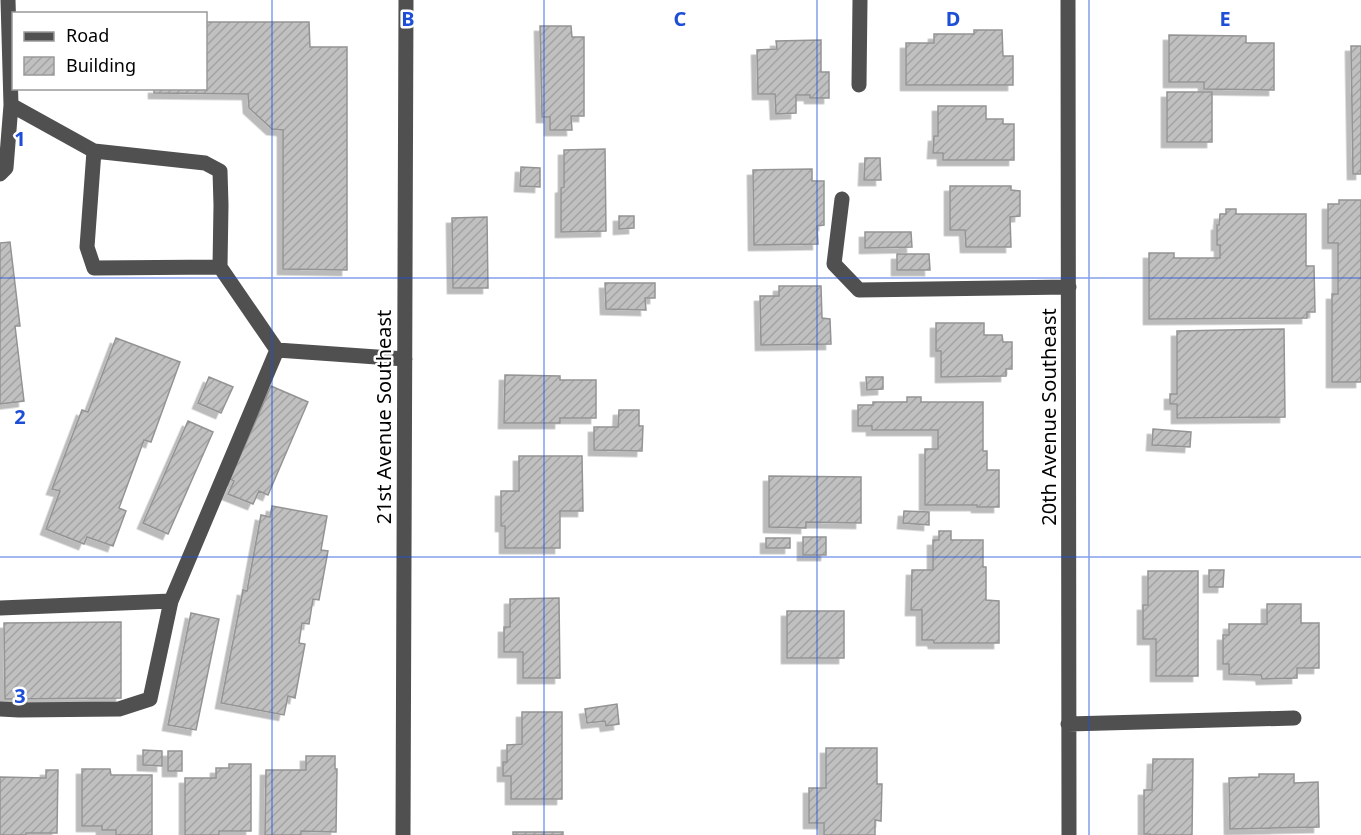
<svg xmlns="http://www.w3.org/2000/svg" width="1361" height="835" viewBox="0 0 1361 835" font-family="'Noto Sans',sans-serif">
<style>
.building{fill:url(#building-hatch);stroke:#949494;stroke-width:1.5;filter:url(#shadow)}
.lines{fill:none;stroke-linecap:round;stroke-linejoin:round}
.minor{stroke:#505050;stroke-width:15}
.grid{fill:none;stroke:#1d4ed8;stroke-width:1.5;stroke-opacity:0.55}
.labels{text-anchor:middle;dominant-baseline:central;stroke-width:5;stroke-linejoin:round;paint-order:stroke}
.street-label{font-size:20px;fill:#000;stroke:#fff}
.grid-label{font-size:20px;text-anchor:middle;font-weight:bold;fill:#1d4ed8;stroke:#fff;stroke-width:5;stroke-linejoin:round;paint-order:stroke}
</style>
<defs>
<pattern id="building-hatch" width="6" height="6" patternUnits="userSpaceOnUse" patternTransform="scale(1.5)"><rect width="6" height="6" fill="#c0c0c0"/><path d="M-1 1l2-2M0 6l6-6M5 7l2-2" fill="none" stroke="#a3a3a3"/></pattern>
<filter id="shadow"><feDropShadow dx="-5.5" dy="5.5" stdDeviation="0" flood-color="#0004"/></filter>
</defs>
<rect width="100%" height="100%" fill="#fff"/>
<path class="building" d="M 206,22 L 309,22 L 310,47 L 347,47 L 347,270 L 283,269 L 283,130 L 272,129 L 249,108 L 248,94 L 154,93 L 154,88 L 206,88 Z
M 540,26 L 571,26 L 572,37 L 584,37 L 584,116 L 571,116 L 572,130 L 550,130 L 550,117 L 542,117 Z
M 974,30 L 1002,30 L 1003,56 L 1013,56 L 1013,85 L 906,85 L 906,43 L 934,43 L 934,34 L 974,34 Z
M 1169,35 L 1246,36 L 1246,43 L 1274,43 L 1274,90 L 1204,89 L 1204,82 L 1169,82 Z
M 821,40 L 821,72 L 829,72 L 829,98 L 810,98 L 810,95 L 796,95 L 796,113 L 776,114 L 775,94 L 758,94 L 757,50 L 777,49 L 776,41 Z
M 1351,46 L 1361,46 L 1361,174 L 1353,174 Z
M 1167,92 L 1212,92 L 1212,142 L 1167,142 Z
M 938,106 L 986,106 L 986,119 L 1003,119 L 1003,124 L 1014,124 L 1014,160 L 943,160 L 943,153 L 933,153 L 934,136 L 938,136 Z
M 605,149 L 606,231 L 561,232 L 561,188 L 564,187 L 564,150 Z
M 865,158 L 880,158 L 881,180 L 864,180 Z
M 521,167 L 540,168 L 540,187 L 520,186 Z
M 812,169 L 812,181 L 824,181 L 824,225 L 817,226 L 818,244 L 754,245 L 753,170 Z
M 950,186 L 1011,186 L 1011,190 L 1020,191 L 1020,216 L 1010,217 L 1011,247 L 966,247 L 965,230 L 950,230 Z
M 1339,200 L 1361,200 L 1361,382 L 1332,382 L 1332,294 L 1338,294 L 1338,243 L 1328,243 L 1328,204 L 1339,204 Z
M 1226,209 L 1236,209 L 1236,214 L 1306,214 L 1306,266 L 1314,266 L 1315,312 L 1307,312 L 1307,318 L 1149,319 L 1149,253 L 1174,253 L 1174,258 L 1220,258 L 1220,245 L 1217,245 L 1217,225 L 1219,225 L 1220,214 L 1226,214 Z
M 619,216 L 634,216 L 634,228 L 619,229 Z
M 487,217 L 488,288 L 453,288 L 452,218 Z
M 865,232 L 911,232 L 912,247 L 865,248 Z
M 10,242 L 20,326 L 15,326 L 24,401 L 0,404 L 0,243 Z
M 897,254 L 929,254 L 930,270 L 897,270 Z
M 605,283 L 655,283 L 655,298 L 645,298 L 646,310 L 606,309 Z
M 779,286 L 821,286 L 822,318 L 830,319 L 831,344 L 761,345 L 760,296 L 779,296 Z
M 936,323 L 984,323 L 984,335 L 1002,335 L 1003,342 L 1012,342 L 1012,369 L 1006,369 L 1006,376 L 941,377 L 941,351 L 936,351 Z
M 1284,329 L 1285,417 L 1177,418 L 1177,404 L 1170,404 L 1170,394 L 1177,394 L 1177,331 Z
M 116,338 L 180,362 L 151,442 L 144,440 L 119,508 L 126,511 L 113,546 L 87,537 L 84,544 L 46,529 L 60,491 L 52,489 L 82,410 L 88,412 Z
M 505,375 L 560,376 L 560,380 L 596,380 L 596,418 L 560,418 L 560,423 L 504,423 Z
M 209,377 L 233,387 L 221,413 L 198,403 Z
M 866,377 L 883,377 L 883,389 L 867,390 Z
M 271,386 L 308,402 L 268,495 L 259,491 L 253,504 L 228,494 L 234,481 L 230,479 Z
M 907,397 L 921,397 L 921,402 L 983,402 L 983,451 L 987,451 L 987,470 L 999,470 L 999,507 L 977,507 L 977,505 L 925,505 L 925,449 L 938,449 L 938,430 L 872,430 L 872,426 L 858,426 L 858,405 L 873,405 L 873,402 L 907,402 Z
M 619,410 L 639,410 L 639,426 L 643,426 L 642,451 L 594,450 L 594,427 L 618,427 Z
M 188,421 L 213,432 L 168,534 L 143,523 Z
M 1153,429 L 1191,432 L 1190,447 L 1152,445 Z
M 519,456 L 582,456 L 583,511 L 560,511 L 560,548 L 505,548 L 505,526 L 501,526 L 501,491 L 519,491 Z
M 769,476 L 861,477 L 861,523 L 806,522 L 806,528 L 769,527 Z
M 272,506 L 327,516 L 321,550 L 328,551 L 319,600 L 313,599 L 309,624 L 302,623 L 299,643 L 305,644 L 295,698 L 288,696 L 284,715 L 221,703 L 243,590 L 247,591 L 261,515 L 270,517 Z
M 904,511 L 929,512 L 929,525 L 903,523 Z
M 939,531 L 951,531 L 951,540 L 983,540 L 983,567 L 986,567 L 986,600 L 999,601 L 999,643 L 934,643 L 933,640 L 922,640 L 922,610 L 911,610 L 912,570 L 933,570 L 933,540 L 939,540 Z
M 803,537 L 826,537 L 826,555 L 803,555 Z
M 766,538 L 790,538 L 790,548 L 766,548 Z
M 1209,570 L 1224,570 L 1223,587 L 1209,587 Z
M 1148,571 L 1198,571 L 1198,676 L 1156,676 L 1156,639 L 1143,639 L 1143,605 L 1148,605 Z
M 559,598 L 560,678 L 523,678 L 523,652 L 504,652 L 504,627 L 510,627 L 510,599 Z
M 1267,604 L 1301,604 L 1301,623 L 1319,623 L 1319,668 L 1297,668 L 1297,678 L 1262,679 L 1261,675 L 1229,674 L 1229,664 L 1223,664 L 1223,635 L 1229,635 L 1229,624 L 1267,624 Z
M 787,611 L 844,611 L 844,658 L 787,658 Z
M 191,613 L 219,619 L 196,730 L 168,725 Z
M 121,622 L 121,698 L 5,699 L 4,623 Z
M 617,704 L 619,724 L 606,726 L 605,721 L 587,723 L 585,709 Z
M 522,712 L 562,712 L 562,799 L 511,799 L 511,776 L 503,776 L 503,762 L 507,762 L 507,745 L 522,744 Z
M 826,748 L 877,748 L 877,784 L 882,784 L 881,821 L 875,820 L 875,835 L 824,835 L 824,823 L 809,823 L 809,788 L 826,788 Z
M 143,750 L 162,751 L 162,766 L 143,765 Z
M 168,751 L 182,751 L 182,771 L 168,771 Z
M 306,756 L 335,756 L 335,769 L 337,769 L 336,832 L 301,831 L 301,835 L 265,835 L 266,770 L 306,770 Z
M 1153,759 L 1193,759 L 1192,835 L 1150,835 L 1150,834 L 1144,834 L 1144,790 L 1152,790 Z
M 229,764 L 251,764 L 251,831 L 219,831 L 219,835 L 185,835 L 185,778 L 216,778 L 216,768 L 229,768 Z
M 82,769 L 110,769 L 111,775 L 152,775 L 152,835 L 116,835 L 116,830 L 102,830 L 102,826 L 82,826 Z
M 46,770 L 58,770 L 57,833 L 26,833 L 26,835 L 0,835 L 0,777 L 46,778 Z
M 1259,774 L 1294,774 L 1294,783 L 1318,782 L 1319,827 L 1230,829 L 1229,778 L 1259,777 Z
M 513,832 L 563,832 L 563,835 L 513,835 Z"/>
<g class="lines">
<path class="minor" d="M 8,0 L 11,105 L 94,151 L 205,163 L 220,171 L 221,205 L 220,267 L 277,350 L 405,359
M 1068,0 L 1069,835
M 859,85 L 860,0
M 94,151 L 87,247 L 94,268 L 220,267
M 0,174 L 6,168 L 11,105
M 842,199 L 834,264 L 859,290 L 1069,287
M 0,608 L 171,601
M 0,709 L 19,710 L 119,709 L 150,699 L 171,601 L 277,350
M 1068,724 L 1294,718
M 403,835 L 406,0"/>
</g>
<path class="grid" d="M 272,0 L 272,835M 544,0 L 544,835M 817,0 L 817,835M 1089,0 L 1089,835M 0,278 L 1361,278M 0,557 L 1361,557"/>
<g class="labels">
<g class="street-label">
<text transform="translate(383 417) rotate(-90)">21st Avenue Southeast</text>
<text transform="translate(1048 417) rotate(-90)">20th Avenue Southeast</text>
</g>
</g>
<g class="grid-label">
<text x="408" y="26">B</text>
<text x="680" y="26">C</text>
<text x="953" y="26">D</text>
<text x="1225" y="26">E</text>
<text x="20" y="146">1</text>
<text x="20" y="424">2</text>
<text x="20" y="703">3</text>
</g>
<rect x="12" y="12" width="195" height="78" fill="#ffffff" stroke="#999999" stroke-width="1.5"/>
<rect x="24" y="32" width="30" height="9" fill="#505050" stroke="#999999" stroke-width="1.5"/>
<text x="66" y="42" font-size="18" fill="#000000">Road</text>
<rect x="24" y="57" width="30" height="18" fill="url(#building-hatch)" stroke="#999999" stroke-width="1.5"/>
<text x="66" y="72" font-size="18" fill="#000000">Building</text>
</svg>
